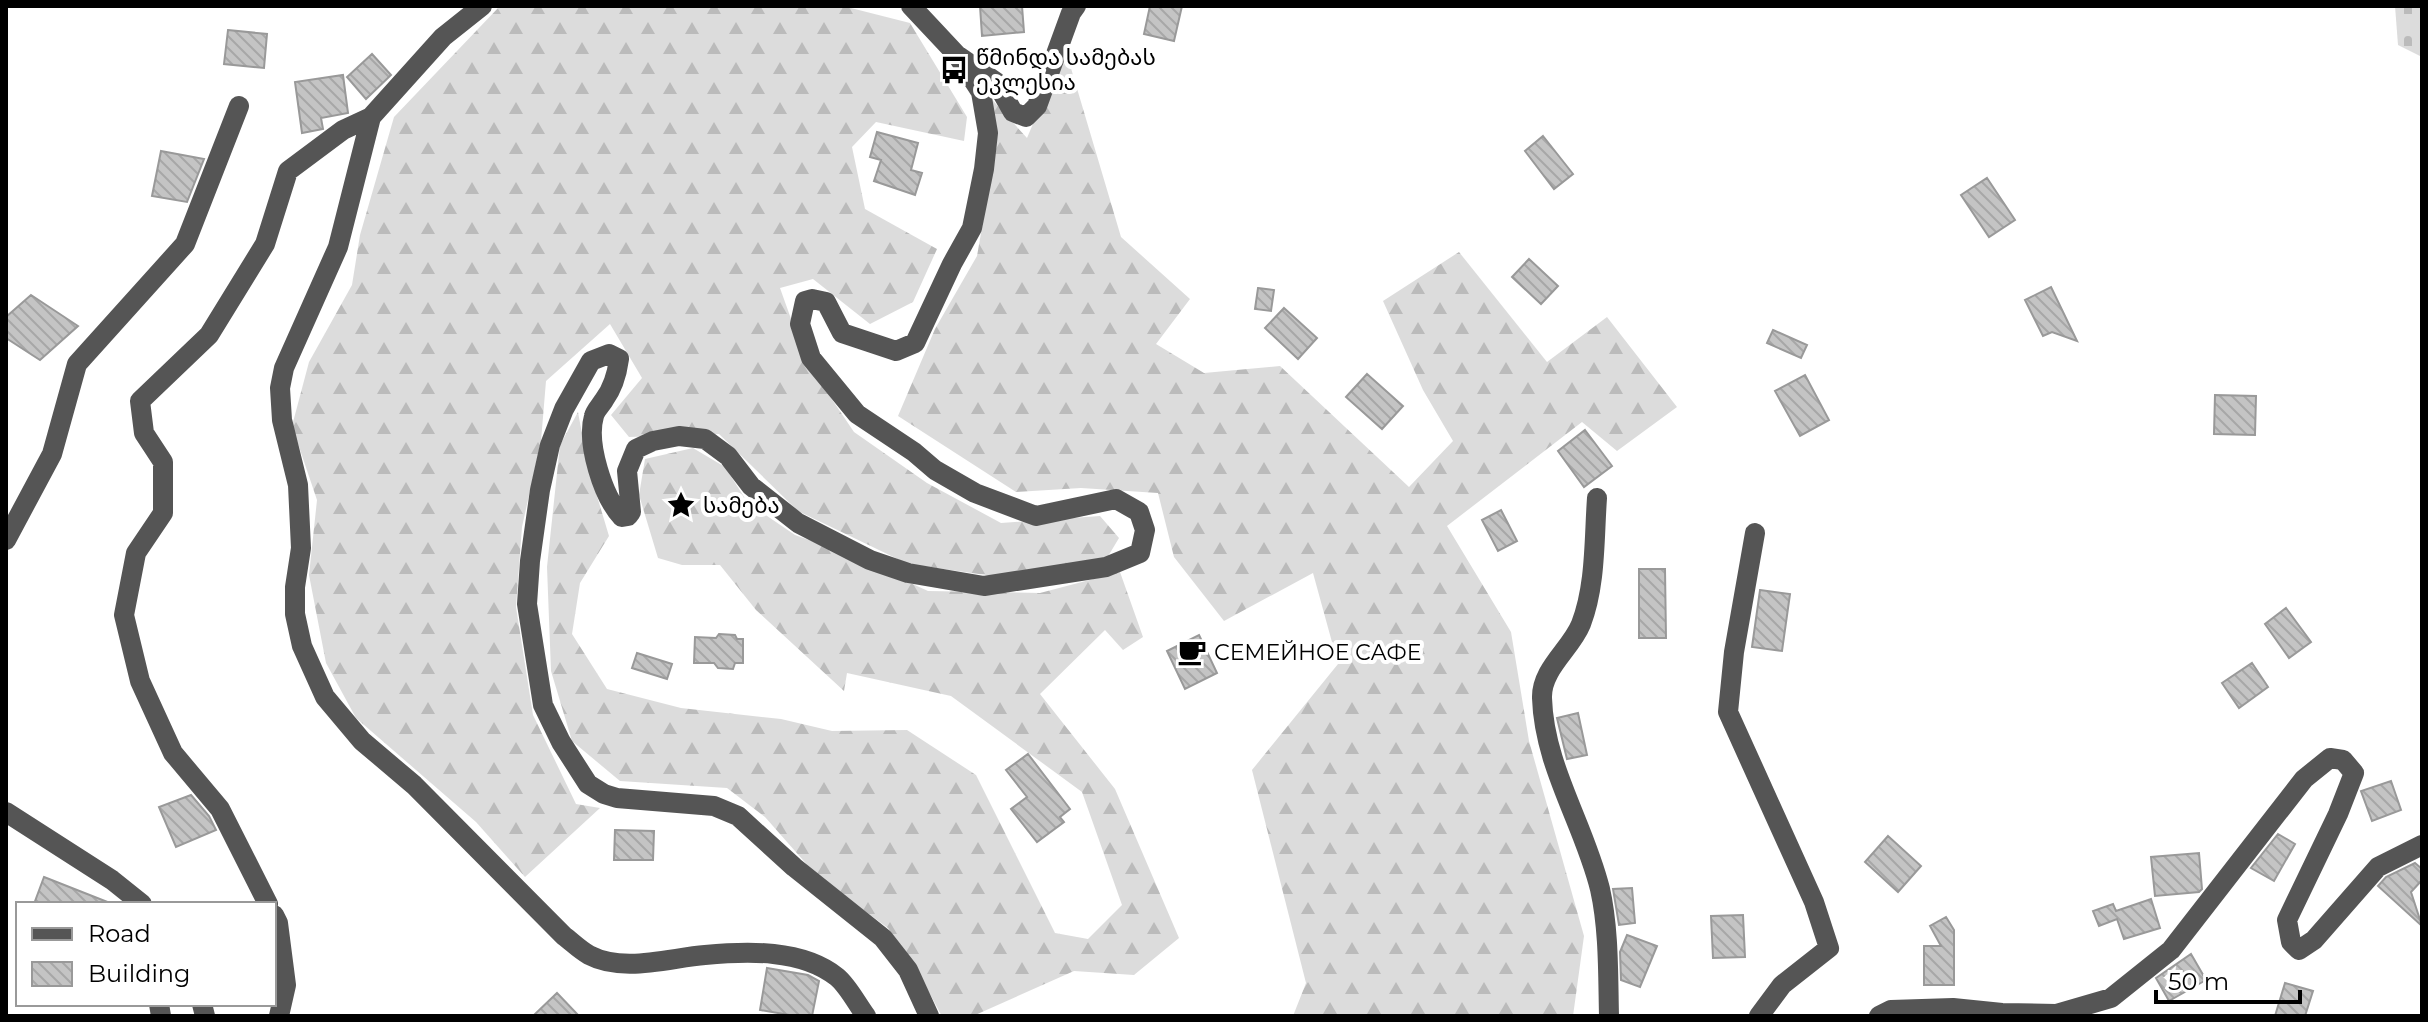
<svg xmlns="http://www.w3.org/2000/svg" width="2428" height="1022" viewBox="0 0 2428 1022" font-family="Montserrat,'Noto Sans Georgian',sans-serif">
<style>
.forest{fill:url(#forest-firs)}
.cemetery{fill:url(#cemetery-stones)}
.building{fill:url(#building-back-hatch);stroke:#999;stroke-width:2}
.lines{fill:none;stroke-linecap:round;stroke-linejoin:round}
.minor{stroke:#555;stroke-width:20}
.labels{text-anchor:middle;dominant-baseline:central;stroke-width:8;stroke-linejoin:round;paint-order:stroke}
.poi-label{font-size:22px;fill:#000;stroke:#fff;text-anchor:start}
</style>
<defs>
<pattern id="forest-firs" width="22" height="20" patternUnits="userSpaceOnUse" patternTransform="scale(2)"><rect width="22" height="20" fill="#dcdcdc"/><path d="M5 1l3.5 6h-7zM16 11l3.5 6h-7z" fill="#bbb"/></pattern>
<pattern id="cemetery-stones" width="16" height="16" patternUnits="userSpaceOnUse" patternTransform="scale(2)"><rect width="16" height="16" fill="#dcdcdc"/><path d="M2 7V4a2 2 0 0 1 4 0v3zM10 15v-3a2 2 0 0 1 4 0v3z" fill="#bbb"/></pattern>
<pattern id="building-back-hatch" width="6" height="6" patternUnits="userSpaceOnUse" patternTransform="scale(2)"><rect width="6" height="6" fill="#c4c4c4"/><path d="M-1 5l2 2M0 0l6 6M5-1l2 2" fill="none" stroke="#a7a7a7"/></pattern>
</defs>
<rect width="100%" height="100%" fill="#fff"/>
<path class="forest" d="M 525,6 L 843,6 L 910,23 L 967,117 L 964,141 L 876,122 L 852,147 L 865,209 L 937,249 L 913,302 L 870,324 L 813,279 L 780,288 L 806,361 L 854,432 L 927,483 L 1001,523 L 1100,516 L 1119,538 L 1107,558 L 1000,577 L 908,564 L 798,511 L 719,434 L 629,437 L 611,415 L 642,378 L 610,324 L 546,381 L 541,441 L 522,527 L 516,607 L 533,715 L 576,804 L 600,808 L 525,877 L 476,822 L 356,718 L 326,663 L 309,575 L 317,500 L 292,426 L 309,362 L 352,285 L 360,235 L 394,117 L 499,7 Z
M 1065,48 L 1121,237 L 1190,299 L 1156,344 L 1204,373 L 1280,366 L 1409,487 L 1453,441 L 1423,390 L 1383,301 L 1459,252 L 1547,362 L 1607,317 L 1677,407 L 1617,451 L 1582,422 L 1447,526 L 1511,632 L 1529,741 L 1584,936 L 1573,1016 L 1293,1016 L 1306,983 L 1252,770 L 1338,664 L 1313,573 L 1224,621 L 1174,557 L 1158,493 L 1081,488 L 1016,492 L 898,416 L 935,329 L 977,256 L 994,159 L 986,93 L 1027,138 Z
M 578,412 L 588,466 L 609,536 L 580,583 L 572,634 L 607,689 L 681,708 L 781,719 L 832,731 L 907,730 L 976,775 L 1055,933 L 1088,939 L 1122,905 L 1082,792 L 951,696 L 847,673 L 844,691 L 756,610 L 720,565 L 682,565 L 658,558 L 639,495 L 645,459 L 693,448 L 725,467 L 748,503 L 795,535 L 840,551 L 928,591 L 1040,593 L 1120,572 L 1143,637 L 1123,650 L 1105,630 L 1040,694 L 1115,789 L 1179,938 L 1134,975 L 1074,971 L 973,1016 L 942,1016 L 914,965 L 888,928 L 817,876 L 765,817 L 727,788 L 620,781 L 572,741 L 551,671 L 547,567 L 560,445 Z"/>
<path class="cemetery" d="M 2395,6 L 2422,6 L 2422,57 L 2398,45 Z"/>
<path class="building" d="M 980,6 L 1022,6 L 1024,32 L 982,36 Z
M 1150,6 L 1182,6 L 1174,41 L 1144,34 Z
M 228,30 L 267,34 L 264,68 L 224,64 Z
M 372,54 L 391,75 L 366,99 L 347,77 Z
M 343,75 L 348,113 L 321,118 L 323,129 L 302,133 L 295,82 Z
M 877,132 L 918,143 L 911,170 L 922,173 L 915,195 L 874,181 L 881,160 L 870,157 Z
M 1543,136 L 1573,174 L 1554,189 L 1525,151 Z
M 161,151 L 204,159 L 187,202 L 152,196 Z
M 1987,178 L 2015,220 L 1989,237 L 1961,195 Z
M 1529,259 L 1558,286 L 1541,304 L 1512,277 Z
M 2051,287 L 2077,341 L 2052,332 L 2043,336 L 2025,300 Z
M 1258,288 L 1274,290 L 1271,311 L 1255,309 Z
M 31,295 L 78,326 L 40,360 L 6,338 L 6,317 Z
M 1284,308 L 1317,338 L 1298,359 L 1265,328 Z
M 1773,330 L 1807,345 L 1801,358 L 1767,343 Z
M 1367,374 L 1403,406 L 1382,429 L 1346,397 Z
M 1805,375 L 1829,420 L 1800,436 L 1775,391 Z
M 2215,395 L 2256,396 L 2255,435 L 2214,434 Z
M 1585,430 L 1612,466 L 1584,487 L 1558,451 Z
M 1501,510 L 1517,541 L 1498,551 L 1482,520 Z
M 1639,569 L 1665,569 L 1666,638 L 1639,638 Z
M 1760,590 L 1790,594 L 1782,651 L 1752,647 Z
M 2286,608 L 2311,642 L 2289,658 L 2265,624 Z
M 719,634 L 735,635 L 737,639 L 743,639 L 743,663 L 735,663 L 733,669 L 718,668 L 714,663 L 694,663 L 695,637 L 716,638 Z
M 1199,635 L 1217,673 L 1185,689 L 1167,651 Z
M 637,653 L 672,664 L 667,679 L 632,668 Z
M 2252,663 L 2268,687 L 2239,708 L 2222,683 Z
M 1578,713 L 1587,755 L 1567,759 L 1557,718 Z
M 1028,754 L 1070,809 L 1060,817 L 1064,822 L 1037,842 L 1011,809 L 1027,797 L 1006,770 Z
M 2391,781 L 2401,810 L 2372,821 L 2361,791 Z
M 191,795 L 209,816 L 216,830 L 176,847 L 159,807 Z
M 615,830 L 654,831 L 653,860 L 614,860 Z
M 2278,834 L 2295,844 L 2274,881 L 2251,868 Z
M 1888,836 L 1921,866 L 1898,892 L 1865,862 Z
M 2199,853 L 2202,889 L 2199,892 L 2155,896 L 2151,857 Z
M 2415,863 L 2422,869 L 2422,880 L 2411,892 L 2422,926 L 2378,886 L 2386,877 Z
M 44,877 L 110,903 L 110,904 L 34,904 Z
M 1632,888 L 1635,923 L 1619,925 L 1613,889 Z
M 2151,899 L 2160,928 L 2124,939 L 2117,919 L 2099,926 L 2093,911 L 2113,904 L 2116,911 Z
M 1743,915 L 1745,957 L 1713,958 L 1711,916 Z
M 1946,917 L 1954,930 L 1954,985 L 1924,985 L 1924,946 L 1941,946 L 1930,926 Z
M 1627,935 L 1657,946 L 1640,987 L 1621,980 L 1620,952 Z
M 2191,954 L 2206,980 L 2169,1001 L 2156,978 Z
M 767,968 L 808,975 L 819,981 L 812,1016 L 795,1016 L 760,1010 Z
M 2285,983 L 2313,991 L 2305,1016 L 2275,1016 Z
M 557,993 L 579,1016 L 533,1016 Z"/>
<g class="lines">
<path class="minor" d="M 911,6 L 957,55 L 996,82 L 1013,112 L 1026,117 L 1037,106 L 1071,13 L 1076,6
M 371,117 L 338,247 L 284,368 L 280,388 L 282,420 L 298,485 L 301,548 L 295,587 L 295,614 L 302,646 L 325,697 L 362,741 L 414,785 L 564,936 C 572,942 580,950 589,955 C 623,973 669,958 705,955 C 747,951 802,949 837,977 C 848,986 857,1004 866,1016
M 1597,498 C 1594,539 1596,585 1581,624 C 1571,649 1541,669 1542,698 C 1544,766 1584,824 1600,889 C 1609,929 1608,975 1609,1016
M 1755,533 L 1734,652 L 1728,712 L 1814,902 L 1829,948 L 1782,985 L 1759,1016
M 6,540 L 52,454 L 77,364 L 185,244 L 239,106
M 6,812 L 112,880 L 142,904
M 268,904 L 220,809 L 173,753 L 140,681 L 124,615 L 136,553 L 163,513 L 163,462 L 144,433 L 140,401 L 209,335 L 265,244 L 288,171 L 343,130 L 371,117 L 443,37 L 482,6
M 274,915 L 278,923 L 286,985 L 279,1016
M 159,1004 L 161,1016
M 202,1004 L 205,1016
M 929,1016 L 908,970 L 883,938 L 794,867 L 738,816 L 714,806 L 617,798 L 604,794 L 588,784 L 561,742 L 543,705 L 527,604 L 530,561 L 540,490 L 550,445 L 564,409 L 591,361 L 609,354 L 619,359 C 617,374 613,388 604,400 C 601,405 595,411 594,416 C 586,443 603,497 622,517 L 628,516 L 631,512 L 627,471 L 636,449 L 653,441 L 679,436 L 705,439 L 728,456 L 751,486 L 798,523 L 870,560 L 908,573 L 984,586 L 1106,567 L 1140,553 L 1145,530 L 1139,512 L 1116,499 L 1036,516 L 975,493 L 935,470 L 914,452 L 857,414 L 811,358 L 800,324 L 805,301 L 812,299 L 826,302 L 842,333 L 896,351 L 915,343 L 952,264 L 972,228 L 984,169 L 988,133 L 981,92 L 957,55
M 1879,1016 L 1891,1010 L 1953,1008 L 2002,1013 L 2056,1014 L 2111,998 L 2171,950 L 2304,779 L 2330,758 L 2343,760 L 2354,773 L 2338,814 L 2287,920 L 2291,942 L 2299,950 L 2314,940 L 2378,867 L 2422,845"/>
</g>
<defs>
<symbol id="bus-bare" viewBox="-9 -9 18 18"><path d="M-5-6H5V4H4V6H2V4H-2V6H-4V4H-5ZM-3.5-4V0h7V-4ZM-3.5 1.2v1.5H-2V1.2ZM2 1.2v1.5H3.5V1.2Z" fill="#000" stroke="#fff" stroke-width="2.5" paint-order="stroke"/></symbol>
<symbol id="sight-bare" viewBox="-9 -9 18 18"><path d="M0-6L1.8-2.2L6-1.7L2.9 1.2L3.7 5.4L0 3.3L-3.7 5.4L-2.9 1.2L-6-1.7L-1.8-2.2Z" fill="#000" stroke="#fff" stroke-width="2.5" paint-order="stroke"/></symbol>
<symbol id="cafe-bare" viewBox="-9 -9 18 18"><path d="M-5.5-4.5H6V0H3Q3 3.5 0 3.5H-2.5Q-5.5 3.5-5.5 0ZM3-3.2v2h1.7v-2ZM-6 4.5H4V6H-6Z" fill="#000" stroke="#fff" stroke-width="2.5" paint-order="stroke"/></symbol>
</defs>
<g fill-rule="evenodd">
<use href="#bus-bare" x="934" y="50" width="40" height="40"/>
<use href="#sight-bare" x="661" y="485" width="40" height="40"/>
<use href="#cafe-bare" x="1172" y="632" width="40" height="40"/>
</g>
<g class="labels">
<g class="poi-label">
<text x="976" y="57">წმინდა სამებას<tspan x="976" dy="25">ეკლესია</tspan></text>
<text x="703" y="505">სამება</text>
<text x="1214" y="652">СЕМЕЙНОЕ САФЕ</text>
</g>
</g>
<rect width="2428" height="1022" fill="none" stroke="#000000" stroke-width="16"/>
<rect x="16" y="902" width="260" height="104" fill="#ffffff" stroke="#999999" stroke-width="2"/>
<rect x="32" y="928" width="40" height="12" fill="#555555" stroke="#999999" stroke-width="2"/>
<text x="88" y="942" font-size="24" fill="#000000">Road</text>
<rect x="32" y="962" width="40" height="24" fill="url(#building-back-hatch)" stroke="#999999" stroke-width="2"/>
<text x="88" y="982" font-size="24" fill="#000000">Building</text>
<path d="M2156 990v12h144v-12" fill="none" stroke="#000000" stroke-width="4"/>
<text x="2168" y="990" font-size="24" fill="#000000" stroke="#ffffff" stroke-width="6" paint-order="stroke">50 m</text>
</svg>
